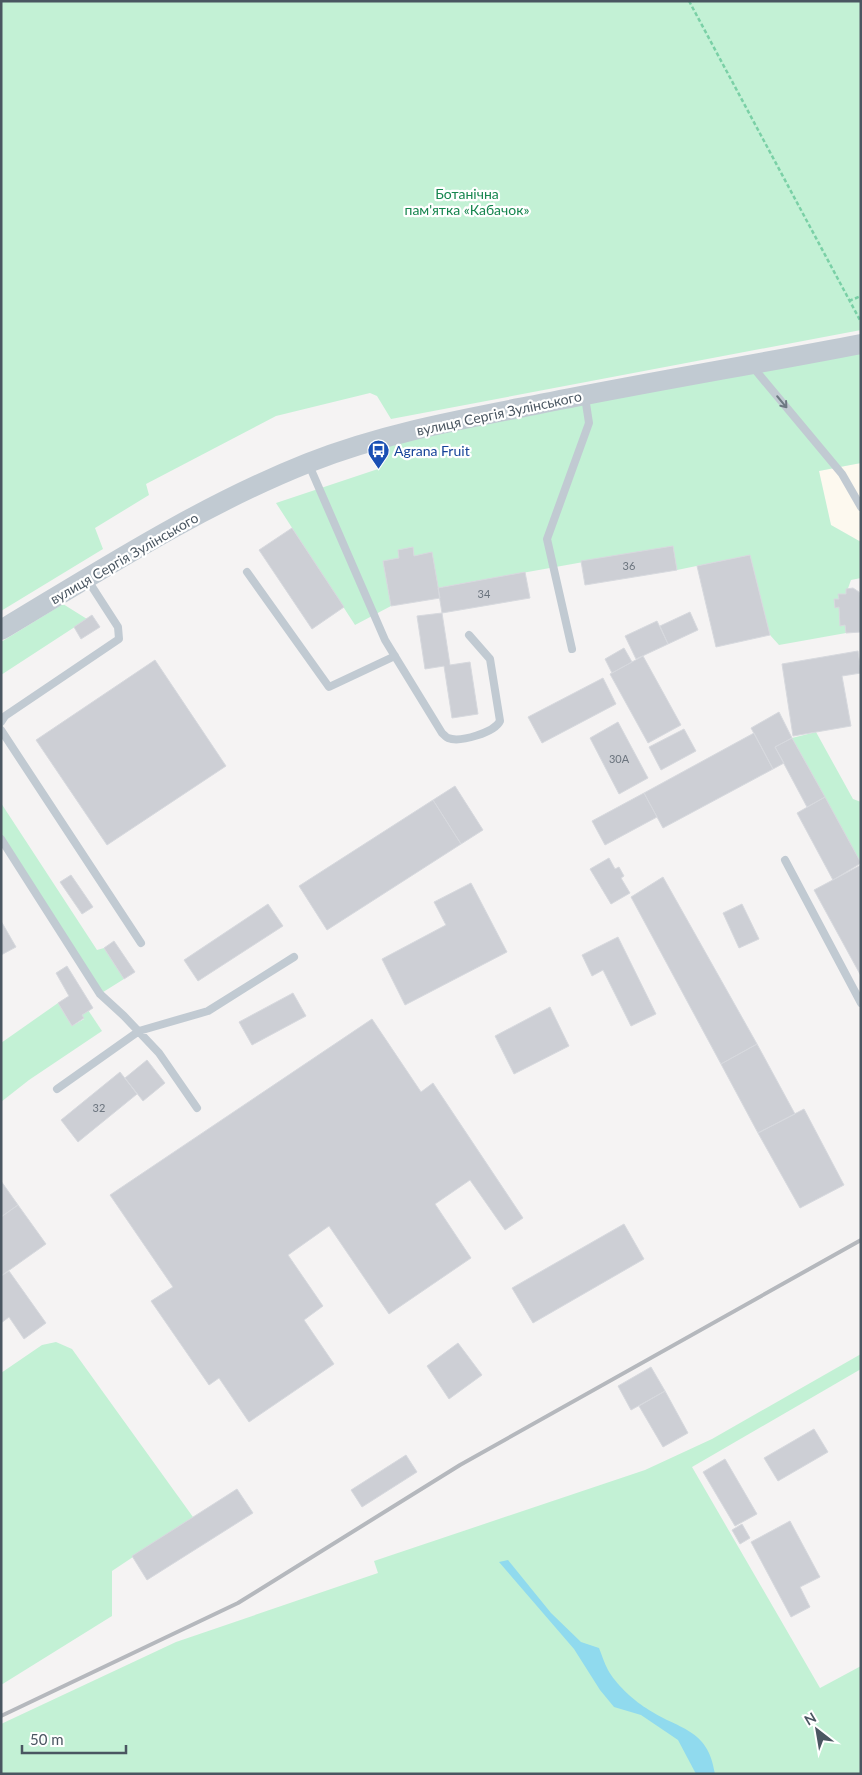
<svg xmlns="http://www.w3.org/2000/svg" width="862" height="1775" viewBox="0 0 862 1775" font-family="Lato,sans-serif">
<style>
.commercial{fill:#fdf9ef}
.green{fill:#c3f1d5}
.water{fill:#90daee}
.building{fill:#cdcfd5;stroke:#d7d9de}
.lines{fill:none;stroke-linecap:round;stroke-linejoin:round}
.path{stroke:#7ad0a6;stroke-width:2.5;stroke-dasharray:4 2.5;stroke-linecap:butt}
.service{stroke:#c1cad2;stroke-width:8}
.tertiary{stroke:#c1cad2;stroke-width:20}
.rail{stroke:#b5b8bd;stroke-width:4}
.oneway{stroke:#6e7983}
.labels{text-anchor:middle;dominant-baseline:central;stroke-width:4.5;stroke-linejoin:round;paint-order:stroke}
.number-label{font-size:11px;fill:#6b747e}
.park-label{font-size:14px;fill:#17864f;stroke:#fff}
.street-label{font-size:14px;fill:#4a5661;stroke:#fff}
.transit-label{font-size:14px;fill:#164399;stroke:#fff;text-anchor:start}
</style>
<rect width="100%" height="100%" fill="#f5f3f3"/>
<path class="commercial" d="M 861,463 L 861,542 L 831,525 L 819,471 Z"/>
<path class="green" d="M 1,1 L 861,1 L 861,330 L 391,419 L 377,396 L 370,393 L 276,416 L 146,484 L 149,495 L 95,528 L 103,549 L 1,611 Z
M 861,344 L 861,463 L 819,471 L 831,525 L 861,542 L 861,578 L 851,580 L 846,594 L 839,594 L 839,599 L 834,600 L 835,607 L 839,607 L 840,626 L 845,625 L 846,633 L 779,645 L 770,635 L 750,555 L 677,570 L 673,546 L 438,588 L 432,553 L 414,556 L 413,547 L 398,550 L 399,558 L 383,561 L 391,606 L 355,625 L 276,503 L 378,469 L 372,441 Z
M 63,604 L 87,619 L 1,675 L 1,642 Z
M 816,732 L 853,799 L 861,802 L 861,863 L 792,738 Z
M 1,803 L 97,950 L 104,948 L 124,979 L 100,994 L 1,839 Z
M 58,1003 L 72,1026 L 84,1019 L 82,1015 L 88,1010 L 102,1031 L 29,1080 L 1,1102 L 1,1043 Z
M 56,1342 L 72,1349 L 193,1517 L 112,1571 L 112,1616 L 1,1685 L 1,1373 L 42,1345 Z
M 861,1354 L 861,1369 L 692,1467 L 820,1688 L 861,1666 L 861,1774 L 709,1774 L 690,1758 L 696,1774 L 1,1774 L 1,1724 L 176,1642 L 378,1573 L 374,1561 L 645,1470 L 712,1439 Z"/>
<path class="water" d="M 508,1560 L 551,1613 L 581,1642 L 599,1648 C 602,1655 604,1663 608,1670 C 615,1683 633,1700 646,1708 C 678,1730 708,1727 715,1774 L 696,1774 L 678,1740 L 641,1715 L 614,1707 L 600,1690 L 574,1649 L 499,1562 Z"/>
<path class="building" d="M 292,528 L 344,607 L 312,629 L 259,550 Z
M 673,546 L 677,570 L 585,585 L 581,561 Z
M 413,547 L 414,556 L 432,552 L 440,598 L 391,606 L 383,561 L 399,558 L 398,550 Z
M 750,555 L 770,635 L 716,647 L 697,566 Z
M 525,572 L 530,598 L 442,613 L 438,588 Z
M 853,588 L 859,592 L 861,599 L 861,632 L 846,633 L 845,625 L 840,626 L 839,607 L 835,608 L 834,599 L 839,599 L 838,594 L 846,594 L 846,589 Z
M 690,612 L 698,630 L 668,644 L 660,626 Z
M 442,613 L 450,665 L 470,662 L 478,714 L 452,718 L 444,666 L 425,669 L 417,616 Z
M 92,615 L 100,627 L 81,639 L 74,627 Z
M 657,621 L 668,644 L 636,659 L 625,636 Z
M 624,648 L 632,662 L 612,673 L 605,659 Z
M 858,651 L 861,673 L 842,676 L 851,726 L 793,736 L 782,664 Z
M 643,656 L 681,725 L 648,743 L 610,674 Z
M 155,660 L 226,766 L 107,845 L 36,740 Z
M 603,678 L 616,704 L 542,743 L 528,717 Z
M 779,712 L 792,738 L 775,747 L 784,763 L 773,769 L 751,728 Z
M 618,722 L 648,778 L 619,794 L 590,738 Z
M 684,729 L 696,751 L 661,770 L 649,747 Z
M 754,733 L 773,769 L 663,828 L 644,793 Z
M 792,738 L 825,797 L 807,807 L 775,747 Z
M 455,786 L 483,830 L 461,844 L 433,800 Z
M 644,793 L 657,817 L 605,845 L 592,821 Z
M 825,797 L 861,863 L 833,880 L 797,813 Z
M 433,800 L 461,844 L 327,930 L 299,886 Z
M 609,858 L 615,869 L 619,867 L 624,876 L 621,878 L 630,893 L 611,904 L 590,869 Z
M 861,865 L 861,976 L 814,890 Z
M 71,875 L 93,907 L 82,914 L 60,882 Z
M 663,877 L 757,1044 L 721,1064 L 631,897 Z
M 471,883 L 507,952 L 405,1005 L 382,959 L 446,925 L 434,902 Z
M 268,904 L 283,926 L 198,981 L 184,960 Z
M 742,904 L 759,939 L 739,948 L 723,913 Z
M 1,921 L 16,947 L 1,955 Z
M 618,937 L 656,1014 L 631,1026 L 603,970 L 592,976 L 582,955 Z
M 114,941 L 135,972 L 124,979 L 104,948 Z
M 67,966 L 93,1008 L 82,1015 L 84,1018 L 72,1026 L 58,1003 L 69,996 L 56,973 Z
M 293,993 L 306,1016 L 252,1045 L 239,1022 Z
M 550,1007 L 569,1046 L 514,1074 L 495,1036 Z
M 372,1019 L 421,1092 L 433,1083 L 523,1218 L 505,1230 L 470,1180 L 435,1204 L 471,1258 L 389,1314 L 329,1226 L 288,1255 L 323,1306 L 304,1320 L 334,1364 L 249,1422 L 219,1378 L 209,1385 L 151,1301 L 173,1287 L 110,1195 Z
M 757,1044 L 795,1114 L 758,1133 L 721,1064 Z
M 147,1060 L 165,1083 L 143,1101 L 125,1078 Z
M 120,1072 L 137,1094 L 78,1142 L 61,1120 Z
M 804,1109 L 844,1185 L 800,1208 L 758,1133 Z
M 1,1181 L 18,1205 L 1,1217 Z
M 18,1205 L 46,1244 L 1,1276 L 1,1217 Z
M 624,1224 L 644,1259 L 533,1323 L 512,1288 Z
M 9,1271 L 46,1323 L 24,1339 L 9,1317 L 1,1323 L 1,1276 Z
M 458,1343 L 482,1375 L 449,1399 L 427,1366 Z
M 651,1367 L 665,1391 L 631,1410 L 618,1386 Z
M 665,1391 L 688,1433 L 663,1447 L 639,1406 Z
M 814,1429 L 828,1452 L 778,1481 L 764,1458 Z
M 406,1455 L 417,1472 L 362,1507 L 351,1490 Z
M 725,1459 L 757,1514 L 735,1526 L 703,1472 Z
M 237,1489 L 253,1513 L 147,1580 L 132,1556 Z
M 790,1521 L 820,1577 L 800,1587 L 810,1607 L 791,1617 L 751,1542 Z
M 742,1524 L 750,1538 L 740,1544 L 732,1530 Z"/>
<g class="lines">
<path class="path" d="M 689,1 L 861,322
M 849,301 L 861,296"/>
<path class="service" d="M 752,366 L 842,474 L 861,507
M 309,465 L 385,640 L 442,733 C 444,735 446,737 448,738 C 460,743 495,732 500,721 L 490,659 L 469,635
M 247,572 L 329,687 L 395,656
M 572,649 L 547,539 L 589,423 L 585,397
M 1,722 L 5,716 L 119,639 L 118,627 L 87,579
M 1,730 L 141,943
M 1,839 L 100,994 L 124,1016 L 159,1053 L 197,1108
M 785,860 L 861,1003
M 57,1089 L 139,1031 L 208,1011 L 294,957"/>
<path class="tertiary" d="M 1,630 C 101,570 200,506 308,463 C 381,434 458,420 535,405 C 643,383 752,365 861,344"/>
<path class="rail" d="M 1,1716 L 238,1603 L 460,1465 L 861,1240"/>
</g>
<defs><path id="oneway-shaft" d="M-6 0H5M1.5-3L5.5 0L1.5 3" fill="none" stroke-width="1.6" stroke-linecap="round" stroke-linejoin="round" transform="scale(1.25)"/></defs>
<use class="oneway" href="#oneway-shaft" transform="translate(782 402) rotate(50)"/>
<defs>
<symbol id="bus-pin" viewBox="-11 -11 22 30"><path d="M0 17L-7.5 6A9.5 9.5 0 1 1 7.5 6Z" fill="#1a4fb4" stroke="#fff"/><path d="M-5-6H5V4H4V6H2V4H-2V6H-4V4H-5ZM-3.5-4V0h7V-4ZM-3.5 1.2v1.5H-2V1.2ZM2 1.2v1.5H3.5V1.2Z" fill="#fff"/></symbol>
</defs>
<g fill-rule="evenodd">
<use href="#bus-pin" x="366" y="438" width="25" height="34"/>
</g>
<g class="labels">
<g class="number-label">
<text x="629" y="565">36</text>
<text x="484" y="593">34</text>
<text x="619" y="758">30А</text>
<text x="99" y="1107">32</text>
</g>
<g class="park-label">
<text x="467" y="193">Ботанічна<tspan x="467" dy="16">пам'ятка «Кабачок»</tspan></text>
</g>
<g class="street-label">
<text transform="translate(499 413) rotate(-12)">вулиця Сергія Зулінського</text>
<text transform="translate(124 558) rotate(-30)">вулиця Сергія Зулінського</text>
</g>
<g class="transit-label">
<text x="394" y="450">Agrana Fruit</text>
</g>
</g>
<rect width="862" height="1775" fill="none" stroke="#4a5661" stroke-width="5"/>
<g transform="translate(817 1730) rotate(329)" stroke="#ffffff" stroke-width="4" paint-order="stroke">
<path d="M0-4L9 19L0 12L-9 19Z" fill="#4a5661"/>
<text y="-8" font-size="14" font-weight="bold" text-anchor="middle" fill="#4a5661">N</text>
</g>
<path d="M22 1745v8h104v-8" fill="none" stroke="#4a5661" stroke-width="2.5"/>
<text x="30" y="1745" font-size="15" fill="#4a5661" stroke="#ffffff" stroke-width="4" paint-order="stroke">50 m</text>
</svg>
